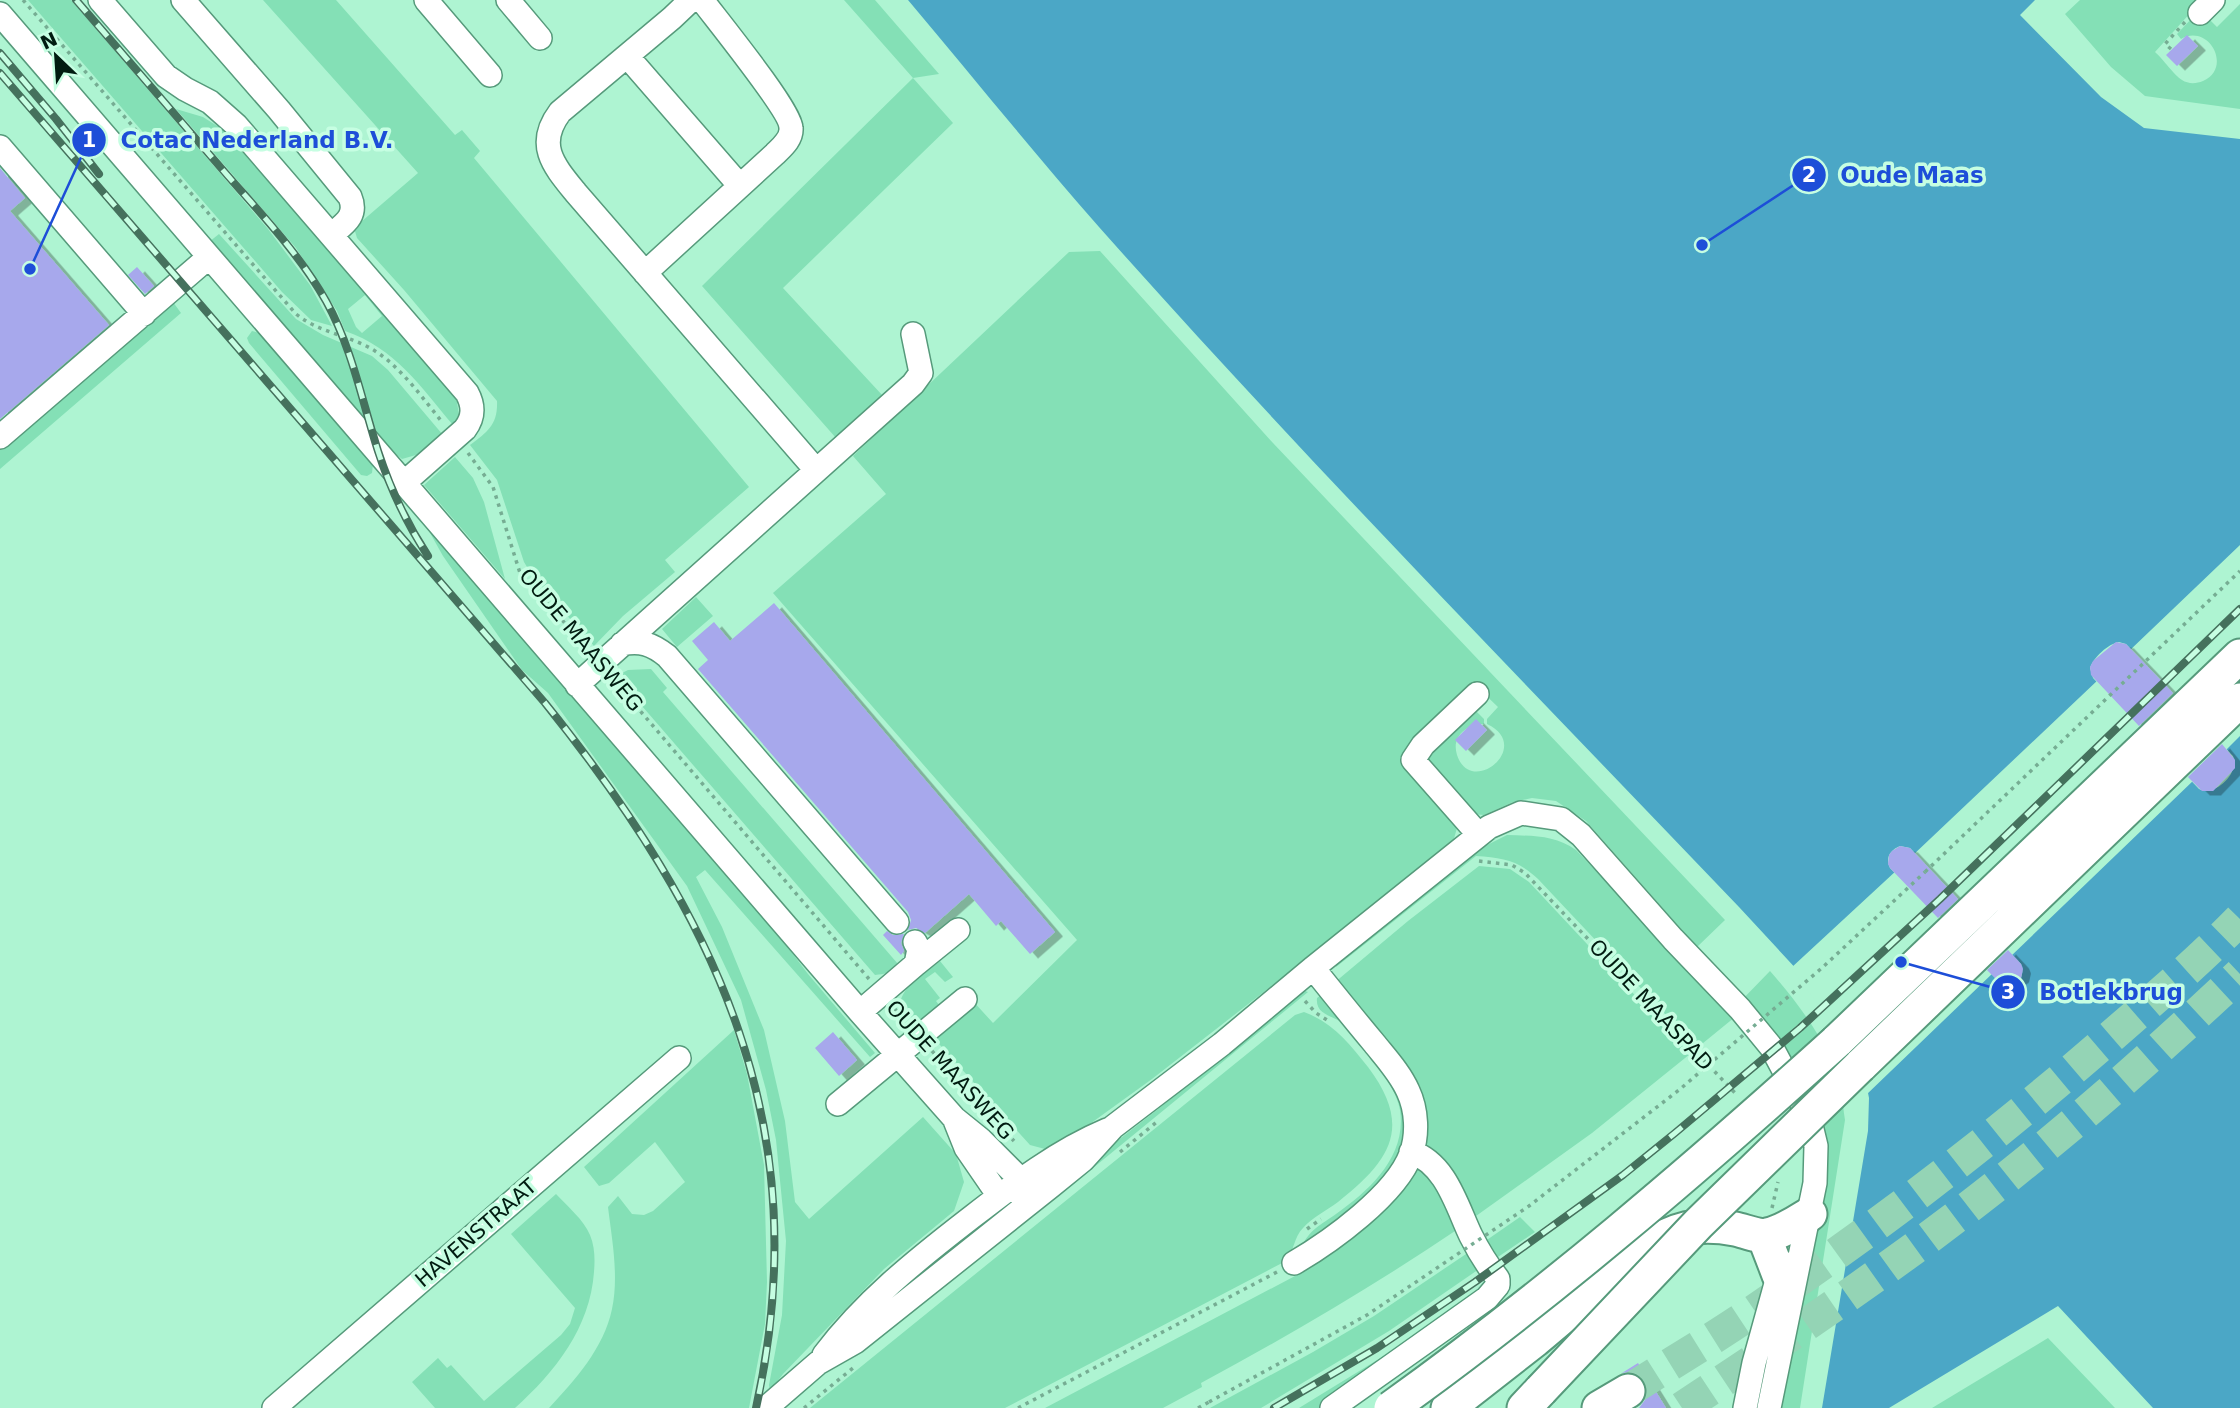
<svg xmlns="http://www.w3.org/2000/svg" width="2240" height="1408" viewBox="0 0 2240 1408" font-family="'DejaVu Sans',sans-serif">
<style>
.green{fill:#84e0b6;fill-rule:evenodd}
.water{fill:#4ba7c6;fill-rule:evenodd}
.pier{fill:#aef4d2}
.building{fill:#a7a8ec;filter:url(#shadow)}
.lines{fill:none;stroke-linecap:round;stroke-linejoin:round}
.highway-tunnel{stroke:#94d4b5;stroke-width:33;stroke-dasharray:33 17;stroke-linecap:butt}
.minor-casing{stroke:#569a7b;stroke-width:26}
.highway-casing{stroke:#569a7b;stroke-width:37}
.path{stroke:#76ad93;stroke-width:3.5;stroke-dasharray:3.5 5;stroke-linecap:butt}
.minor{stroke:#fff;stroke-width:23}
.highway{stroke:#fff;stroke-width:33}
.rail-casing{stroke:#45715d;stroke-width:8}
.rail{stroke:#c6fee2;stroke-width:5;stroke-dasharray:16;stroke-linecap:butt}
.highway-bridge-casing{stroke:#569a7b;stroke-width:37;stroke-linecap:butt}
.path-bridge{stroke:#76ad93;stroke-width:3.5;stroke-dasharray:3.5 5;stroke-linecap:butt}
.highway-bridge{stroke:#fff;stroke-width:33}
.labels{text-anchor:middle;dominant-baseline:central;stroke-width:7;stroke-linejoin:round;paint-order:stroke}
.street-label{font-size:21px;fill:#011c11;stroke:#c6fee2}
.leader{fill:none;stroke:#1d4ed8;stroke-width:2.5}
.callout-dot{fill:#1d4ed8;stroke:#c6fee2;stroke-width:2.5}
.mark-label{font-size:21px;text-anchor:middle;font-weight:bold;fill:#fff}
.callout-label{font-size:23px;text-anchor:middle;font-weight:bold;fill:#1d4ed8;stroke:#c6fee2;stroke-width:7;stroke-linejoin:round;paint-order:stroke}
</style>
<defs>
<filter id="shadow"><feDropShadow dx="8" dy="4.5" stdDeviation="0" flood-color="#0004"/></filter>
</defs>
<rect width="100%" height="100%" fill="#aef4d2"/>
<path class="green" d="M 28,0 L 71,0 L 268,229 L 310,285 L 332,326 L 311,320 L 282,292 Z
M 263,0 L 336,0 L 455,135 L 462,130 L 480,151 L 474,158 L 749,487 L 665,560 L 675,572 L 623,616 L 594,646 L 533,577 L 524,562 L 497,480 L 470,445 C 488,432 498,424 497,401 L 404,290 L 357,238 L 354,228 L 418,173 Z
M 844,0 L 875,0 L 939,74 L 913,78 L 953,123 L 783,288 L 883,396 L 836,438 L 702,286 L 913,78 Z
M 2080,0 L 2202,0 L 2155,52 C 2163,59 2175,76 2182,80 C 2188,84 2196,84 2203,81 C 2233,68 2209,23 2181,39 L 2177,34 L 2194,16 L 2207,17 L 2217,27 L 2240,4 L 2240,109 L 2145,96 L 2111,67 L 2065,14 Z
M 176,109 L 203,117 L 222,129 L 456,396 L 459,415 L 453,425 C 420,386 395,348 345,331 L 337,311 L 296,248 ZM 365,295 L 382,316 L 362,333 L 356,327 L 348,309 Z
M 219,234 L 296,319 L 323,335 L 372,356 L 388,370 L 443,435 L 423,453 L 402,459 L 380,441 L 209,242 Z
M 1100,251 L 1273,443 L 1725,920 L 1697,947 L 1586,821 L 1556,801 L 1532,798 L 1513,802 L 1484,815 L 1472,814 L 1425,758 L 1475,710 L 1484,719 L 1484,724 C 1467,724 1451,736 1457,755 C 1471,798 1534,746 1487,724 L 1487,719 L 1498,707 L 1474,684 L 1400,758 L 1450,813 L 1457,828 L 1453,842 L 1383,899 L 1152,1079 L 1087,1126 L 1045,1149 L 1030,1145 L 931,1035 L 972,1000 L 993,1023 L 1077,940 L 773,593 L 886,494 L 853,456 L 1069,252 Z
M 173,302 L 181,313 L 0,469 L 0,450 Z
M 252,331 L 263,334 L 373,464 L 372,473 L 367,476 L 361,475 L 249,343 L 247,338 Z
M 455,457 L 473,478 L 484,502 L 505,579 L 424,485 Z
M 411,499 L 777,933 L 808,974 L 875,1053 L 870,1057 L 705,870 L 696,877 L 722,927 L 764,1030 L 785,1121 L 795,1202 L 809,1219 L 923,1117 L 956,1154 L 964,1182 L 954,1211 L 884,1269 L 783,1374 L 770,1391 L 769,1385 L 782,1315 L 786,1241 L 776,1140 L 766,1090 L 741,1000 L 687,886 L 548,693 L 522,670 L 443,556 Z
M 696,597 L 713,616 L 677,647 L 662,629 Z
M 651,669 L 667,688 L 663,692 L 898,964 C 891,973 885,974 875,975 L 616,676 L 628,670 Z
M 1507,835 C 1533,836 1555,835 1576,850 L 1735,1017 L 1697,1048 L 1538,879 C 1518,860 1503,858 1476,856 L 1336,967 L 1337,962 L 1473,852 Z
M 1479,866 L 1510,869 L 1529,882 L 1690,1054 L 1592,1133 L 1469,1221 L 1334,983 L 1408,921 Z
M 940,961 L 953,977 L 945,982 L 935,972 L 925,979 L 940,998 L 936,1001 L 943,1010 L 921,1029 L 900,1004 C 903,984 926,973 940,961 Z
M 1770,971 C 1799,1004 1830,1045 1841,1088 C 1843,1098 1843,1110 1845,1120 L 1800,1408 L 1777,1408 L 1824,1143 L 1737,1005 Z
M 1302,990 L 1308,992 L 1071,1186 L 1062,1191 L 1058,1187 L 1157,1110 Z
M 1324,993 L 1407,1104 L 1404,1153 L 1363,1205 L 1302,1246 C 1310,1229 1321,1225 1336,1214 C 1370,1190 1407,1156 1400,1110 C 1397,1087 1362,1042 1345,1025 C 1335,1015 1315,1016 1317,998 Z
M 1304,1012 C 1333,1023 1349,1043 1368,1067 C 1413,1127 1391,1160 1338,1202 C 1326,1211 1313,1217 1303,1228 C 1294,1237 1294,1251 1286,1261 L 1005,1408 L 810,1408 L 1295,1015 Z
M 734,1030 L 747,1074 L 764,1165 L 767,1282 L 765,1324 L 749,1408 L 549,1408 C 575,1380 604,1348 612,1309 C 619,1276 612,1240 608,1207 L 618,1196 L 632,1214 L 644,1215 L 653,1211 L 685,1182 L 655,1142 L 609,1183 L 599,1186 L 584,1167 Z
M 1426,1165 L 1461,1227 C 1377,1284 1290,1335 1201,1383 L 1202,1387 L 1163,1408 L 1045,1408 L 1312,1267 L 1309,1261 L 1413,1168 Z
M 556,1194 C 567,1206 584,1220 590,1235 C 595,1247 595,1260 594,1272 C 590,1328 555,1372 515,1408 L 435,1408 L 412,1382 L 438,1358 L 447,1368 L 451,1365 L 484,1401 L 561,1335 L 570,1324 L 575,1308 L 511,1234 Z
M 1520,1217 L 1535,1232 L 1492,1261 L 1481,1244 Z
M 1472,1250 L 1482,1267 L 1389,1331 L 1261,1408 L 1210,1408 L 1313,1352 L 1374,1316 Z
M 2048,1338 L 2115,1408 L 1932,1408 Z
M 1400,1346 L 1322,1408 L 1299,1408 Z"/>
<path class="water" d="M 908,0 L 2035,0 L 2020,15 L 2101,97 L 2144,128 L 2240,139 L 2240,1408 L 2153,1408 L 2058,1306 L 1889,1408 L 1822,1408 L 1868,1131 L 1869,1098 L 1863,1067 L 1800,973 L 1739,907 C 1524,682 1306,460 1099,227 C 1034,153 972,76 908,0 ZM 2119,642 L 2126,644 L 2233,756 C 2240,772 2216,797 2199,789 L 2093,678 L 2090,668 C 2094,657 2108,644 2119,642 ZM 1900,846 L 1910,848 L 2021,964 C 2026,979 2015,990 2001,984 L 1890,868 C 1885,858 1890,850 1900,846 Z"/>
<path class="pier" d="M 2240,545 L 2240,736 L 2224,752 L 2128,652 Z
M 2099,679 L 2195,779 L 2010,957 L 1912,856 Z
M 1897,870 L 1994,972 L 1865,1096 L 1859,1068 L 1845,1040 L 1791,968 Z"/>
<path class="building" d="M 2187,35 L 2198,46 L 2177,66 L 2166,55 Z
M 0,168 L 25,198 L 10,211 L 109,325 L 0,419 Z
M 137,267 L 154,286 L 145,294 L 128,275 Z
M 774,603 L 1055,932 L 1030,954 L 1001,921 L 996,926 L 969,894 L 925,933 L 916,928 L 908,930 L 911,920 L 908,912 L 698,669 L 708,660 L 692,641 L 714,622 L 730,641 Z
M 2116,642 L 2126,644 L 2173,693 L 2139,726 L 2091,675 L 2090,667 L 2093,661 Z
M 1476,719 L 1487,730 L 1466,751 L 1455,740 Z
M 2222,744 L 2235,760 L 2235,768 L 2213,791 L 2202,791 L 2188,777 Z
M 1900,846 L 1910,848 L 1958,899 L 1938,918 L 1890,868 L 1888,864 L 1889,855 L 1892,851 Z
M 887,931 L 893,935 L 904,934 L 901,943 L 904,951 L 901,955 L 883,935 Z
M 2008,950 L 2021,964 L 2023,969 L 2021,978 L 2010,986 L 2001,984 L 1987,970 Z
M 833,1032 L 857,1060 L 839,1076 L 815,1048 Z
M 1638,1363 L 1658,1395 L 1666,1408 L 1639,1408 L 1645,1400 L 1647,1392 L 1645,1382 L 1637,1374 L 1629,1372 L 1622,1373 Z"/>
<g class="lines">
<path class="highway-tunnel" d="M 1628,1391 C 1670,1364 1713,1339 1754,1311 C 1877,1228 1995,1137 2107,1040 C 2152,1001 2198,962 2240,919
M 1682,1408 C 1783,1341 1883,1274 1978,1200 C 2069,1130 2156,1053 2240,974"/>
<defs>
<path id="minor" d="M 100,0 L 166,76 L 185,89 L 210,102 L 236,125 L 467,393 C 474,406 474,417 465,429 L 405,482
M 183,0 L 279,110 L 350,197 C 358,216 344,224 331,235
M 426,0 L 490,75
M 508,0 L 540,38
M 691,0 L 672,18 L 560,112 C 535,145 554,166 576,193 L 816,470
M 2200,13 L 2213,0
M 0,14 L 860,1012 L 954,1118 L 980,1139 L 1021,1180 L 1024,1206
M 627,56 L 740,186
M 0,147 L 144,314
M 645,273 L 775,154 C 782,147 792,139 791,128 C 791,111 717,20 702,0
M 0,437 L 209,257
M 622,644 C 640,640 652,644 667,656 L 897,922
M 577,685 L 913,384 L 921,373 L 913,334
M 1477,694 L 1423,745 L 1413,760 L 1479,835
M 916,964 L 958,930
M 860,1012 L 916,964 L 919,949 L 915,942
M 838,1104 L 965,999
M 954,1118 L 966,1148 L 999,1196
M 1294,1263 C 1330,1242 1396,1195 1411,1154 C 1418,1135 1417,1110 1408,1091 C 1400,1073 1386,1058 1374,1043 C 1353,1018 1333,993 1313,968
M 824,1355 C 864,1302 915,1261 968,1220 C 1012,1186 1055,1152 1107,1130
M 274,1408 L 679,1058
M 766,1408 L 818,1363 L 855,1342 L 1051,1186 L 1083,1160 L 1113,1127 L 1222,1044 L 1313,968 L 1479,835 L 1489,827 L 1521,813 L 1561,819 L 1581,835 L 1673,939 L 1740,1009 L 1772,1048 L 1809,1117 L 1816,1146 L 1815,1183 L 1769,1408
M 1332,1408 L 1487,1298 L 1498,1285 L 1498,1279 C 1488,1266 1479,1252 1471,1236 C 1457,1207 1446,1163 1411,1152
M 1745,1408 L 1754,1363 L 1782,1262"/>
<path id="highway" d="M 1836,1042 L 2240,656
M 1860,1066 L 2240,700
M 1764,1236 L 1779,1275
M 1448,1408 L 1535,1340 L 1643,1249 C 1675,1228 1697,1222 1735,1229 C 1745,1231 1758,1237 1767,1235 C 1783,1232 1797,1222 1810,1214
M 1524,1408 L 1541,1390
M 1599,1408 L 1628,1391"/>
</defs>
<use href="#minor" class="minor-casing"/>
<use href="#highway" class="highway-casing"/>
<path class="path" d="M 23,0 L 296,314 C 319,333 350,335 375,351 C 402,368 423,399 443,423
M 2171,49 L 2165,44 L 2185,22
M 468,453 L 493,487 L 520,573 L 588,649
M 613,679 L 869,979
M 1479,861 L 1512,865 L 1525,873 L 1737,1095
M 1925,872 L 2240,571
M 1305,1001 L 1316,1013 L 1327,1020
M 895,1009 L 905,1022
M 932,1051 L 1014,1141
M 1120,1152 L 1158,1121
M 1772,1208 L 1778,1182
M 1307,1229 L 1321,1219
M 804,1408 L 853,1368
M 1018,1408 L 1277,1272
M 1198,1408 L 1209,1402"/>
<use href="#minor" class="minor"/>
<use href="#highway" class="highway"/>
<defs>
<path id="rail" d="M 76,0 C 127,59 178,118 228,176 C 263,216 300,255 326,301 C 352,348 362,401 378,451 C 390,488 407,524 428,556
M 0,53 L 56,119 L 99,174
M 0,73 L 545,703 C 718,918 818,1127 756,1408
M 1274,1408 L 1377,1348 L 1475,1282 L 1623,1175 L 1675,1133 L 1800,1028 L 1940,899 L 2240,609"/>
</defs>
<use href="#rail" class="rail-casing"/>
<use href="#rail" class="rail"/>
<defs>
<path id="highway-bridge" d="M 1541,1390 L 1698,1224 L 1860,1066
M 1391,1408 C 1547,1296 1693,1171 1836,1042"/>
</defs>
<use href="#highway-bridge" class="highway-bridge-casing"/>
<path class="path-bridge" d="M 1209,1402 L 1367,1315 L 1529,1206 L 1679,1090 L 1823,967 L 1925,872"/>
<use href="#highway-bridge" class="highway-bridge"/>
</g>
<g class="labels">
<g class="street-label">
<text transform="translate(581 640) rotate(50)">OUDE MAASWEG</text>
<text transform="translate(1651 1005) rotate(47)">OUDE MAASPAD</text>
<text transform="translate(950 1070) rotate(48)">OUDE MAASWEG</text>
<text transform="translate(476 1233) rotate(-41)">HAVENSTRAAT</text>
</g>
</g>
<path class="leader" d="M30 269L89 140M1702 245L1809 175M1901 962L2008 992"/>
<g class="callout-dot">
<circle cx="30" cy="269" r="7"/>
<circle cx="1702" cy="245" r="7"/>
<circle cx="1901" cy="962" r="7"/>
<circle cx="89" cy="140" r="18"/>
<circle cx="1809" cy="175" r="18"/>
<circle cx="2008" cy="992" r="18"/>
</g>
<g class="mark-label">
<text x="89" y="147">1</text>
<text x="1809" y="182">2</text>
<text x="2008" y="999">3</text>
</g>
<g class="callout-label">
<text x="257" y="148">Cotac Nederland B.V.</text>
<text x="1912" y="183">Oude Maas</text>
<text x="2111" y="1000">Botlekbrug</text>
</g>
<g transform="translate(56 56) rotate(335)" stroke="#c6fee2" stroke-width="5" paint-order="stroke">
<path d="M0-5L12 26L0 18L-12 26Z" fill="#011c11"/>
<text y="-10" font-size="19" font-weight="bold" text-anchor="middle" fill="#011c11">N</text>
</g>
</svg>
